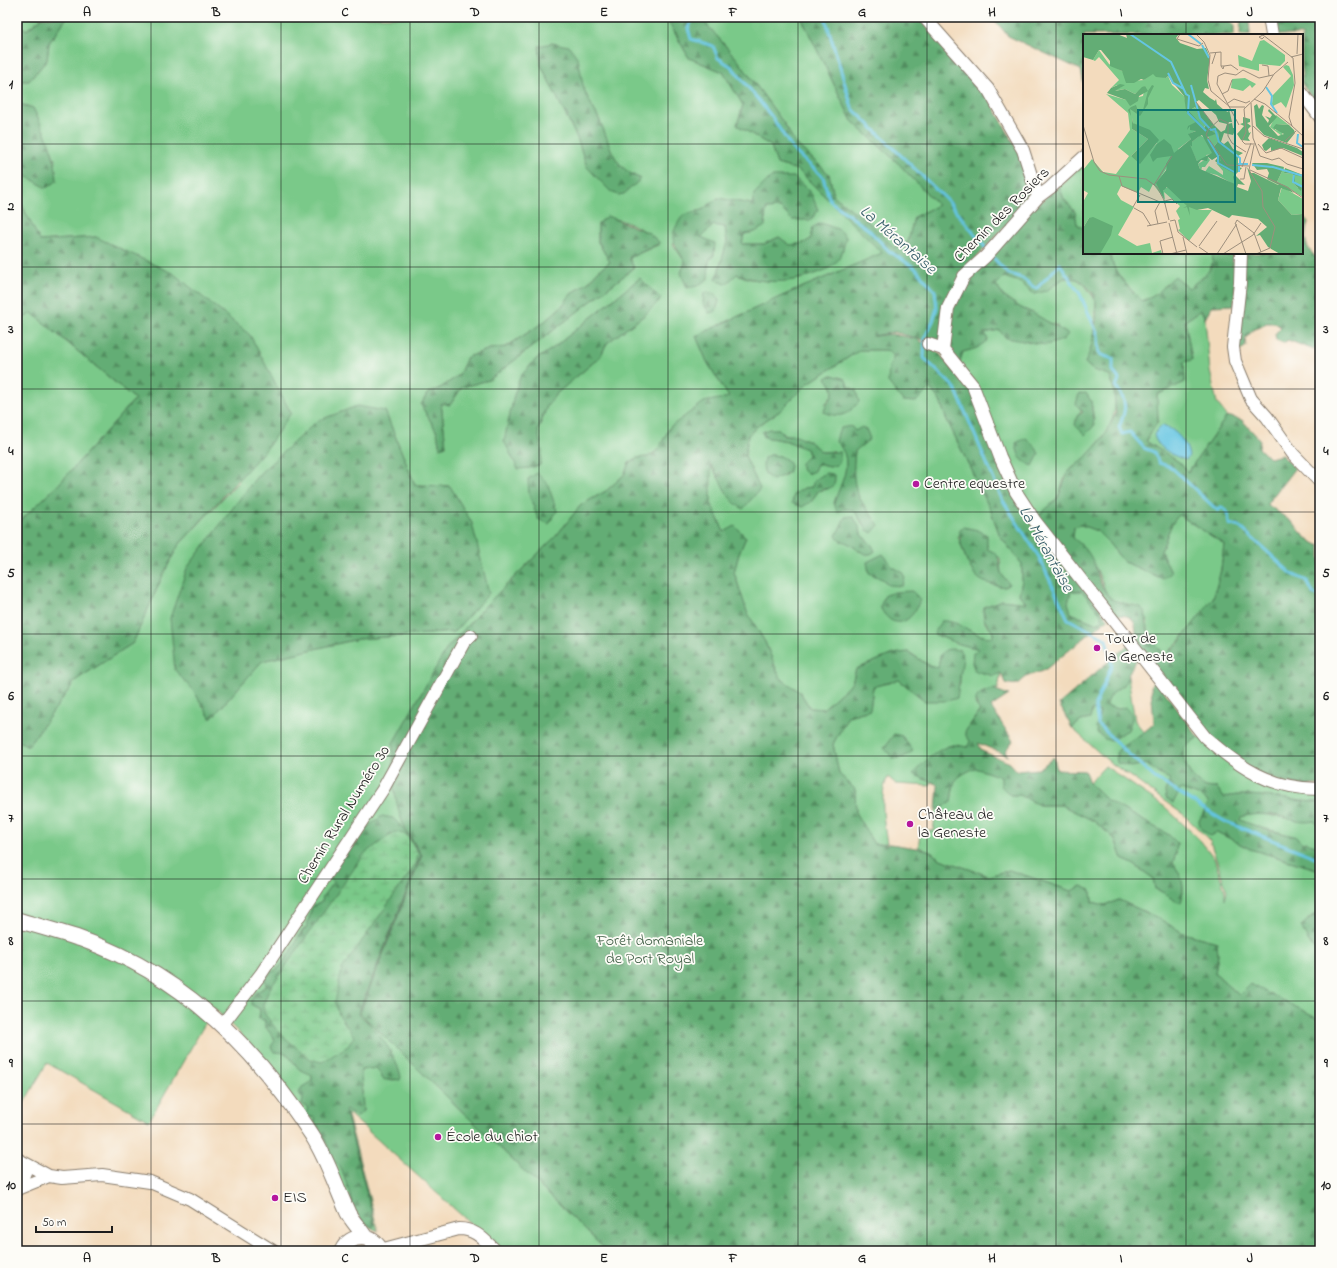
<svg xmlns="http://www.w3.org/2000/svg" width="1337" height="1268" viewBox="0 0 1337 1268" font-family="'Indie Flower',sans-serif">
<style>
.grass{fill:#7ac989;stroke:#4b7252;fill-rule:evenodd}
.forest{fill:url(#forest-firs);stroke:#406448;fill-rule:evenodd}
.wetland{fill:url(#wetland-marsh);stroke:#4b7252}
.water{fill:#64c5e2;stroke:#40707f}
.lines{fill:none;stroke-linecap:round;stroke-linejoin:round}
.stream{stroke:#64c5e2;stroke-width:3}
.minor-casing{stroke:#887c6c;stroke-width:14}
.major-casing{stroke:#887c6c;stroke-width:17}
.minor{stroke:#fff;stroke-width:12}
.major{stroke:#fff;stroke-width:15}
.grid{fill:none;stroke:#1c1c1c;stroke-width:1;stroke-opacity:0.55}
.poi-dot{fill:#b5179e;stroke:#fdfcf7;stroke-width:1.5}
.labels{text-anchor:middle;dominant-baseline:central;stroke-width:3.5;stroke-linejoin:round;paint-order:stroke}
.street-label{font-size:16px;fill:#1c1c1c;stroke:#fdfcf7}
.poi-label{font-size:16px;fill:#1c1c1c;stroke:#fdfcf7;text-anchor:start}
.park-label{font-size:16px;fill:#426148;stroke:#fdfcf7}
.water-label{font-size:17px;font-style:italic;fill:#39606b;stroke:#fdfcf7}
.inset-river{fill:none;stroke:#64c5e2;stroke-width:2}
.inset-road{fill:none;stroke:#9d8f7d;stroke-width:1}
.view{fill:#0f766e;fill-opacity:0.15;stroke:#0f766e;stroke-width:2}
.inset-edge{fill:none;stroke:#1c1c1c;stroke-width:2}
.neatline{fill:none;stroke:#1c1c1c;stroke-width:1.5}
.grid-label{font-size:13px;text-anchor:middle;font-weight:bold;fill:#1c1c1c}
</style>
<defs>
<pattern id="forest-firs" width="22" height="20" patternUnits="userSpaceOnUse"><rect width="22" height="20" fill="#63ad75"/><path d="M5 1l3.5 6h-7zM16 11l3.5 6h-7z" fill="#518c5f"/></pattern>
<pattern id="wetland-marsh" width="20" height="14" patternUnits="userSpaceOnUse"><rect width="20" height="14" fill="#7ac989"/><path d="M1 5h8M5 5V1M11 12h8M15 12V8" fill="none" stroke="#69ac76"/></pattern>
</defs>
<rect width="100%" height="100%" fill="#fdfcf7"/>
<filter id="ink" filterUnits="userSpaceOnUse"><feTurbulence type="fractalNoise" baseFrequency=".025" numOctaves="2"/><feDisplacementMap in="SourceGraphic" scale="8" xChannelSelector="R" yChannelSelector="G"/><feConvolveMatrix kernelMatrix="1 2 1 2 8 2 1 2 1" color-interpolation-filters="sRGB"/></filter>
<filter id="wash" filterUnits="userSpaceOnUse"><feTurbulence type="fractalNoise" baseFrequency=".012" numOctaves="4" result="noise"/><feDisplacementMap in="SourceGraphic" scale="16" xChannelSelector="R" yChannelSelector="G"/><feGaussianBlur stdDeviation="0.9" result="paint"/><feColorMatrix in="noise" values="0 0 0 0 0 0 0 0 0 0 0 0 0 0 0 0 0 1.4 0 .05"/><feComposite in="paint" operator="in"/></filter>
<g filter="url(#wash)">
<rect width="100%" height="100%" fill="#f3dbbd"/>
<path class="grass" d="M 17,17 L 43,17 L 26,30 L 17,24 Z
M 67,17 L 666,17 L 689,58 L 723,72 L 743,105 L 737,125 L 771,146 L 777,164 L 798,170 L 883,253 L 782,296 L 696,336 L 709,365 L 729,397 L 670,427 L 658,450 L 648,457 L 637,458 L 629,463 L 624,475 L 606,491 L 581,505 L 556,536 L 486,605 L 447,648 L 393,785 L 404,827 L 422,855 L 360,1013 L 607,1251 L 501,1251 L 347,1112 L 378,1231 L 365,1225 L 251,1045 L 214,1008 L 149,1121 L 47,1063 L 17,1115 L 17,740 L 28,746 L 76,680 L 133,643 L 163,575 L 178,546 L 239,481 L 96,237 L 39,241 L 17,195 L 17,170 L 26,177 L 56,163 L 47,138 L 33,108 L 17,103 L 17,81 L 29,81 L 47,60 L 49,43 ZM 578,58 C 579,71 581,83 586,94 C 590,104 596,112 600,121 C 610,147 613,167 641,179 L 587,167 L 577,138 L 541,65 ZM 718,198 L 752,205 L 818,210 L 792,220 L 780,208 L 766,209 L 755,232 L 744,234 L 742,244 L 764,244 L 779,237 L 790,246 L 804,243 L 811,239 L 846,237 L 841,255 L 834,264 L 800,279 L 770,281 L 750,279 L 736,274 L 716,280 L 727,242 L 725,227 L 713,225 L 701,237 L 714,255 L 709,260 L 681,273 L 685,262 L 673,244 L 683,215 L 702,210 ZM 607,217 C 625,220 649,230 660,244 L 629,258 L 634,268 L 489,380 L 462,387 L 450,405 L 441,402 L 446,446 L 440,448 L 437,432 L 421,405 L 427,394 L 442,387 L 459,375 L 467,357 L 490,349 L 506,347 L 544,322 L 562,306 L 571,294 L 589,282 L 597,272 L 610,262 L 598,242 L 598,224 ZM 640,278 L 661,299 L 646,314 L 607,343 L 600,357 L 556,394 L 547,406 L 538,430 L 535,360 L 552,349 ZM 385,411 L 415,485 L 450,486 L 454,632 L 358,639 L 262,661 L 211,719 L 195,693 L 176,670 ZM 382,817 L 421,855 L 358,1014 L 368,1022 L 395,1080 L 383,1079 L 377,1068 L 361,1070 L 363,1111 L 346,1108 L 345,1110 L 375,1225 L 340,1167 C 327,1154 328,1134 314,1123 L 315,1118 L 310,1117 C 307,1103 303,1101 306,1086 L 312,1081 L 312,1075 C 290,1065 280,1043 265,1026 L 265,1020 L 259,1019 L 260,1009 L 252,1005 L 260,990 L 266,986 L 265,977 L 279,968 L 291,951 L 301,932 L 307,926 L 312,907 L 322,902 L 323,896 L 334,882 L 329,877 L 357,835 Z
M 700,17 L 801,17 L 852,121 L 899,164 L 938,205 L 914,217 L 908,242 L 894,248 L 873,226 L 834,196 L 829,174 L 795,143 L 785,125 L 737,59 Z
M 1084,163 L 1084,229 L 1077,224 L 1075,212 L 1064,199 L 1059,186 Z
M 1108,253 L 1212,253 C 1216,272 1201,277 1189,288 L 1166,284 C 1159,294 1153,297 1142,301 C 1132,291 1123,282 1116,271 C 1112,265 1113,258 1108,253 Z
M 1004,277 L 1020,282 L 1034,294 L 1064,278 L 1077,279 L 1085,285 L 1096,301 L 1093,339 L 1089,355 L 1085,363 L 1093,370 L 1109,375 C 1124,409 1110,432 1086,457 C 1081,462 1074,466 1069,471 C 1063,477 1062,489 1058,496 C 1055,505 1043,512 1036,518 L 1022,498 L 959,364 L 963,352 L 977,348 L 985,333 L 999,330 L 1029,343 L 1058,326 L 1045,321 L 1033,313 L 1021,308 L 1003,296 L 996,285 ZM 1091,401 L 1094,420 L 1077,416 Z
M 1201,310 L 1205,319 L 1210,371 L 1217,403 L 1227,416 L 1188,472 L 1179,462 L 1146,442 L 1158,421 L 1157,395 L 1185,382 L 1184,362 L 1192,359 L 1185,321 ZM 1180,438 L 1182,458 L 1157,443 Z
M 32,313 L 135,399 L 59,484 L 17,524 L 17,322 Z
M 860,350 L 887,350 L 894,356 L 889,367 L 916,402 L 930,388 L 940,401 L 946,418 L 991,511 L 1000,536 L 1022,564 L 1022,581 L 1019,594 L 1026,603 L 1002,600 L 984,607 L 985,623 L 993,632 L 993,637 C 979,638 968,631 957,623 L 934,634 L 956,643 L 980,649 L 994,676 L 1001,673 L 998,689 L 993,689 L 981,693 L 975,704 L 980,710 L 965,732 L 970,741 L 968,747 L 952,745 L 922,779 L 932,781 L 930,786 L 896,784 L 888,777 C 879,792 884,826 887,843 L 874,844 L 856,814 L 855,789 L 839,774 L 833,744 L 848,716 L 870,710 L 873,687 L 899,680 L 925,701 L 960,684 L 960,672 L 940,656 L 938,668 L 925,663 L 909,652 L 893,654 L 856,669 L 852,683 L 823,709 L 810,708 L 800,692 L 780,678 L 765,642 L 747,612 L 734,572 L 739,554 L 746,537 L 724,532 L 711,503 L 710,464 L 719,479 L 760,489 L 745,456 L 748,435 L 760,424 L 780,411 L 807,384 ZM 832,375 L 845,379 L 849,387 L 856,390 L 825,404 C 836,392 834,391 827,378 ZM 778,429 C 786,435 796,441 806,439 L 822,452 L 834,451 L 830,467 L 817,464 L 808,456 L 808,450 C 794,442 780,439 764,437 ZM 843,448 L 855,451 L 852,476 L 859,500 L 878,525 L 862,523 L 854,510 L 844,509 L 834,503 C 841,483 851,470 843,448 ZM 771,455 L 780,456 L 790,466 L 788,473 L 782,477 L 764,458 ZM 812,487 L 828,489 L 818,491 L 811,502 L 804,488 ZM 860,528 L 861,535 L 866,539 L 860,552 L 848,542 ZM 958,536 L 987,544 L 987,549 L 1000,558 L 1001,574 L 1009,584 L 1005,587 C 970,582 968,565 958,536 ZM 888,560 L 891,566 L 902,572 L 888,585 L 884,580 Z
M 1179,515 L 1224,544 C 1222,562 1220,582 1213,598 C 1206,611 1176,646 1165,655 L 1150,638 L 1145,612 L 1115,601 L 1107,595 L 1097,570 L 1073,538 L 1074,527 L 1081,525 L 1097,531 L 1107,541 L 1124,562 L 1138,567 L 1150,574 L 1171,573 L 1161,551 C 1167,539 1169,524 1179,515 Z
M 1071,591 L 1082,591 L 1101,614 L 1103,620 L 1097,624 L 1071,613 L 1068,603 Z
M 1128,677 L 1135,721 L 1145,733 C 1134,740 1124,743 1116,753 L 1131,767 L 1146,764 L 1159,774 L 1171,779 L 1173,802 L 1181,788 L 1201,796 L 1209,802 L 1203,814 L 1217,832 L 1250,849 L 1320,870 L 1320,910 L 1308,919 L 1309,943 L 1320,952 L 1320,1019 L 1302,1010 L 1239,995 L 1215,973 L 1218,955 L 1217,942 L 1183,933 L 1158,918 L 1119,900 L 1105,905 L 1092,902 L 1091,890 L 1071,891 L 1009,870 L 989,876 L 940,859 L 928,850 L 918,847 L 921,829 L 933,831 L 936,810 L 951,802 C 954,779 954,778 975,767 L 1001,777 L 1010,795 L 1020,795 L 1039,805 L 1061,805 L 1094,821 L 1115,839 L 1122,859 L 1133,864 L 1153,878 L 1155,889 C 1166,892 1170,900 1181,903 C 1185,885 1183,878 1173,863 L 1176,853 L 1177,843 L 1169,835 L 1108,801 L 1089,783 L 1105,766 L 1165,807 L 1200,840 L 1214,858 L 1225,891 L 1225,899 L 1227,891 L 1210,841 L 1184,815 L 1107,760 L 1072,728 L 1081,721 L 1090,719 L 1092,710 L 1100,712 L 1096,727 L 1125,708 L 1119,709 L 1106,706 C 1109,695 1114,690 1124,685 Z
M 1198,737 L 1320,791 L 1320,802 C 1297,803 1243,789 1224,798 L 1217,788 C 1213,788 1207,788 1204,786 C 1192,781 1180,760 1184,748 Z
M 1254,813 C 1275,816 1294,820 1314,821 L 1320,827 L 1320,848 L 1307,842 L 1302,843 C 1292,831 1257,830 1240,820 L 1241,817 Z"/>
<path class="forest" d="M 43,17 L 67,17 L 49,43 L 47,60 L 29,81 L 17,81 L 17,24 L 27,30 Z
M 666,17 L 700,17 L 737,59 L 785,125 L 795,143 L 829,174 L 834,196 L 873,226 L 894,248 L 908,242 L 914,217 L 938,205 L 899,164 L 852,121 L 801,17 L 919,17 L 984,89 L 1022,158 L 1036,193 L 962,273 L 941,345 L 894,332 L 874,336 L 892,334 L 917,339 L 938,352 L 975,396 L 1013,491 L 1108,619 L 1046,669 C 1041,672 1036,673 1031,675 C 1018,680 1023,688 1005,683 L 1001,673 L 994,676 L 975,671 L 972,663 L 973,653 L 979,649 L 956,643 L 934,634 L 941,621 C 960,619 973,638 993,637 L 993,632 C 986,622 981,619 984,607 L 1002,600 L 1026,603 L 1019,594 L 1022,581 L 1022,564 L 1000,536 L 991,511 L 946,418 L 940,401 L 930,388 L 916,402 L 903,401 L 888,382 L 889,367 L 894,356 L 887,350 L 860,350 L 807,384 L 780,411 L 760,424 L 748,435 L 745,456 L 760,489 L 743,509 C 724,498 723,481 711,465 L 711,503 L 724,532 L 735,526 L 746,537 L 739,554 L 734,572 L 747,612 L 765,642 L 780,678 L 800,692 L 810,708 L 823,709 L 852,683 L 856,669 L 893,654 L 908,652 L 925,663 L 938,668 C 941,652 941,647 960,650 L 963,657 L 957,698 L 947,701 L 925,701 L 899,680 L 873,687 L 870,710 L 848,716 L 833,744 L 839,774 L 855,789 L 856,814 L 874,844 L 891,844 L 928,850 L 940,859 L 989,876 L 1009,870 L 1071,891 L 1081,886 L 1091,890 L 1092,902 L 1105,905 L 1119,900 L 1158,918 L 1183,933 L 1217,942 L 1218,955 L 1215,973 L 1239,995 L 1250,984 L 1320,1019 L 1320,1251 L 607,1251 L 360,1013 L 422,855 L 404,827 L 399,812 L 393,785 L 393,743 L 447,648 L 486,605 L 556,536 L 581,505 L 606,491 L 624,475 L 629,463 L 637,458 L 648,457 L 658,450 L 670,427 L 704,402 L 729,397 L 707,362 L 696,336 L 782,296 L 882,253 L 798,170 L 777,164 L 771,146 L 737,125 L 743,105 L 723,72 L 689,58 ZM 1071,591 L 1082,591 L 1101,614 L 1103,620 L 1097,624 L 1071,613 L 1068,603 Z
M 992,17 L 1220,17 L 1234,24 L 1234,35 L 1084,35 L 1084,85 L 1081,70 L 1008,36 Z
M 1241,17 L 1249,17 L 1250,35 L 1240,35 Z
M 1273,17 L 1320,17 L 1320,110 L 1302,84 L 1302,35 L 1276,35 Z
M 552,43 L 569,46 C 572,50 576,55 578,59 C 581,69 581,79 584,89 C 588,100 594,109 599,119 C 612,146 610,165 641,179 L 624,194 L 618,195 L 610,191 L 587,167 L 577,138 L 541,65 L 539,46 Z
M 17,103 L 33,108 C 45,132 56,154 57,181 L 46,188 L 17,170 Z
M 771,177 L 794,177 L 811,193 L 818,210 L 811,220 L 792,220 L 780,208 L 766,209 L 765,226 L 755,232 L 744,234 L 742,244 L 764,244 L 779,237 L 790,245 L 804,243 L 811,239 L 813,227 L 821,223 L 840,230 L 846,237 C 844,246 842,258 834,264 C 829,269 821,272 815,274 C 789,284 762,284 737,274 L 726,284 L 716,280 L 727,242 L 725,227 L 714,225 L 701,237 L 715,243 L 714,255 L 709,261 L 708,279 L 697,286 L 687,288 L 681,273 L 685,262 C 672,238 667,240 683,215 L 702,210 L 718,198 L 752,204 L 754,194 Z
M 1059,186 L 1064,199 L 1075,212 L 1077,224 L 1084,229 L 1084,253 L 1108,253 C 1113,258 1112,265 1116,271 C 1123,282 1132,291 1142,301 C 1160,295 1161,288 1175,276 L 1189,288 C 1201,277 1216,272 1212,253 L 1237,253 L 1234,305 L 1212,306 L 1205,319 L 1201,310 L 1185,321 L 1192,360 L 1184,362 L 1185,382 L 1157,395 L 1158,421 L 1146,441 L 1179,462 L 1188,472 L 1227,416 L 1242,420 L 1260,440 L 1259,448 L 1269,458 L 1282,455 L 1295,468 L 1267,504 L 1293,523 L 1307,539 L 1320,546 L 1320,785 L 1301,785 L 1257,773 L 1216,744 L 1132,640 L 1136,636 C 1136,616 1130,615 1112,615 L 1036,518 L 1058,498 L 1068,472 L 1085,458 L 1103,438 L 1116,413 L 1113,384 L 1109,375 L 1093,370 L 1085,363 C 1093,348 1098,319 1096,302 C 1095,295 1084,281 1077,279 C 1073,278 1068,278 1064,278 L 1046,291 L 1034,294 L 1020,282 L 1004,277 L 996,285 L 1003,296 L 1021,308 L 1033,313 L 1068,334 L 1063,340 L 1046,345 L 1006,338 L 999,330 L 985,333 L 988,340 L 977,348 L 963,352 L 959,364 L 946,347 L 952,307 L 966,278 L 1028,212 ZM 1179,515 L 1224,544 L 1221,570 L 1213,598 L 1177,645 L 1165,655 C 1155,645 1150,638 1146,624 C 1145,621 1146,615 1145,612 C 1139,601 1115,607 1107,594 C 1091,572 1101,558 1073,538 L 1074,527 L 1081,525 L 1097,531 L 1107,541 L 1124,562 L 1163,579 L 1171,573 L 1161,551 C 1167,539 1169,524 1179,515 Z
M 17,195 L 40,241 L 96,237 L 174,274 L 250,335 L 291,413 L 267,448 L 178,546 L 163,575 L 133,643 L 76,680 L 28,746 L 17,740 L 17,524 L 59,484 L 135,399 L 32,313 L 17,322 Z
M 1302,215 L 1308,222 C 1303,242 1305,247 1320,261 L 1320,343 L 1314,350 L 1288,340 L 1283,343 L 1276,340 L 1275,334 L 1281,327 L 1275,323 L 1266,323 L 1261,327 L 1254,329 L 1245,339 L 1246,346 L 1240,351 L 1235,347 L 1244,253 L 1302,253 Z
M 607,216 L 649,233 L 660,243 L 629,258 L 634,268 L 489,380 L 462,387 L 450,405 L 441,403 L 446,446 L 440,448 L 437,432 L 421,405 L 427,394 L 442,387 L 459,375 L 467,357 L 490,349 L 506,347 L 544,322 L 562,306 L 571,294 L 589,282 L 597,272 L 610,262 L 598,242 L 598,224 Z
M 640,278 L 661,299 L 646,314 L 607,343 L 600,357 L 556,394 L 547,406 L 538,430 L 542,452 L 540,465 L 530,468 L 518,469 L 504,441 L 514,395 L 520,377 L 535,360 L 552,349 Z
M 704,292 L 715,294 L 719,301 L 716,311 L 709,313 L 703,303 Z
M 832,375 L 845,379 L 849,387 L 856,390 L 859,402 C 847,415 841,419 824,412 C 825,404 835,395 833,389 C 832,385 828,381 826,378 Z
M 1086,393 L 1091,401 L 1094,426 L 1085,435 L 1075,425 L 1077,416 L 1083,412 L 1076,404 L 1079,394 Z
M 357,406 L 385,411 L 415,485 L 450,486 L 472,523 L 489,593 L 454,632 L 358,639 L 262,661 L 211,719 L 195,693 L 175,670 L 170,618 L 187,568 L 258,475 L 317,421 Z
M 851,426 L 855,431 L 862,427 L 867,431 L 870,439 L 855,451 C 851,489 856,496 879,525 L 872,533 L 867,530 L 854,510 L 844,509 L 837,512 L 834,503 C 841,482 856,460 836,442 L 838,433 L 841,428 Z
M 769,429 L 779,429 L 785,435 L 796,435 L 802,439 L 806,439 L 822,452 L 840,452 L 839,464 L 830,467 L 817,464 L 814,471 L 807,474 L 801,469 L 801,463 L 808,456 L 808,450 L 787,441 L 764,437 L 762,432 Z
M 1026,438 L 1035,446 L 1039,454 L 1033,466 C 1020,461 1018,456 1016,443 Z
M 770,455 L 780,456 L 787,460 L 790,466 L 788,473 L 773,480 C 763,475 762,469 764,458 Z
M 537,473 L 547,482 L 557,511 L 549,524 L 538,519 L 529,495 L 528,479 Z
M 826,473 L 833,474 L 835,476 C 835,492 829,486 818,491 L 811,502 L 802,507 L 792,503 L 794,494 L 804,488 L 812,487 L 814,480 Z
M 853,516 L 860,528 L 861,535 L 872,545 L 875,551 C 864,562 855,542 840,541 L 836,536 L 845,517 Z
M 963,527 L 978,530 L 987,535 L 987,549 C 1003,555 997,560 1001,573 C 1003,577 1007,580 1009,584 L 1005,587 C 996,585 985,584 978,578 C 969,571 957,539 960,529 Z
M 883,554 L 888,560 L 891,566 L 902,572 L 905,578 L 902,586 L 888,585 L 884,580 L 869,573 L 867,562 Z
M 912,591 L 920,599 C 913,623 893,633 880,607 L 885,595 L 895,592 Z
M 1129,644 L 1139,658 C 1129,668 1130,673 1124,685 C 1114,690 1110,695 1106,706 L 1119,709 L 1125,707 L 1131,712 L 1132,719 L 1128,730 L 1110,741 L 1105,739 L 1097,733 L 1096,727 L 1100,712 L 1092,710 L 1090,719 L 1081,721 L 1072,728 L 1059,704 Z
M 1155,679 L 1198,737 L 1184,748 C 1180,760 1192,781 1204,786 C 1207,788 1213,788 1217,788 L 1224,798 C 1243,789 1297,803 1320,802 L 1320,827 L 1314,821 C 1301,824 1291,819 1278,816 C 1265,813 1253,814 1241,817 L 1240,820 L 1264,829 L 1298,837 L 1302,843 L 1307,842 L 1320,848 L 1320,870 L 1250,849 L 1217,832 L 1210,836 L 1201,829 L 1199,821 L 1209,802 L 1201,796 L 1181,789 L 1173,803 L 1166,798 L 1165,791 L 1170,779 L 1159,774 L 1146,764 L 1131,767 L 1117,763 L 1116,753 C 1127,739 1141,737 1154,723 L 1151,686 Z
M 993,689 L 1009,695 L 991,707 L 1013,741 L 1005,751 L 1008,756 L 978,743 L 982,751 L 1010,763 L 1017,771 L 1039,769 L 1054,757 L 1057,770 C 1067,771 1076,770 1085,771 L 1089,783 L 1108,801 L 1169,835 L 1177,843 L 1176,853 L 1173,863 C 1183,878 1185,885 1181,903 C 1170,900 1166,892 1155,889 L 1153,878 L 1133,864 L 1122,859 L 1115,839 L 1094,821 L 1061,805 L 1039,805 L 1020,795 L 1010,795 L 1001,786 L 1001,777 L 975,768 C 954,778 954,779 951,802 L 936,810 L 938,786 C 931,779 922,779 913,774 C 922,764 939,747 952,745 C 957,744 963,747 968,747 L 970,741 L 966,736 L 965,732 L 980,711 C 970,696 980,693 993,689 Z
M 894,734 L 902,736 L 913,751 L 904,757 L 894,759 L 884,748 Z
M 382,816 L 393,818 L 402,827 L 421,855 L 358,1013 C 379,1033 394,1050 401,1077 L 400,1080 L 390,1079 L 386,1080 L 383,1079 L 377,1068 L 361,1070 L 363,1111 L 357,1117 L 346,1109 L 345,1110 L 371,1210 L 374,1227 L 365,1223 L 355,1212 L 344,1176 L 340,1167 L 332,1159 L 324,1136 L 319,1134 L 318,1126 L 315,1125 L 315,1118 L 307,1116 L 306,1112 L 308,1108 L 302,1104 L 303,1099 L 299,1093 L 302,1087 L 312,1081 L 312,1075 L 299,1069 L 286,1053 L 274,1052 L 271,1047 L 275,1040 L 265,1026 L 265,1020 L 259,1019 L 260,1009 L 252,1005 L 251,1001 L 256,993 L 266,986 L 265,977 L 279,968 L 291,951 L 297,938 L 307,926 L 312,907 L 322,902 L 323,896 L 333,882 L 329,877 L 357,835 Z
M 1320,910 L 1320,952 L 1309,943 L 1301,926 Z"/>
<path class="wetland" d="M 395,832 L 407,835 L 418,853 L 416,864 L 342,969 L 335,1002 L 339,1015 L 354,1036 L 348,1046 L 322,1062 L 312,1060 L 300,1051 L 277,1030 L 264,1013 L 263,1005 L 269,990 L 365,853 Z"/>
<path class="water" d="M 1163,425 C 1176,430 1187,442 1189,456 L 1186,460 C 1175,457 1155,447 1154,434 Z"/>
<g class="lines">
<path class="stream" d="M 694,17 L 688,28 L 691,39 L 713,46 L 718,58 L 732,67 L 772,117 L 793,150 L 823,177 L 830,201 L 869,230 L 889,251 L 915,268 L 935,291 L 937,308 L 933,321 L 925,337 L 924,358 L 955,388 L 1002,499 L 1039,557 L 1068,619 L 1106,639 L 1112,665 L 1095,705 L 1098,724 L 1124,750 L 1155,778 L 1224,821 L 1320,859
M 825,17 L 852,108 L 948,201 L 988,251
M 991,255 L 1007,273 L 1022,278 L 1036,289 L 1060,264 L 1080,294 L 1098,335 L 1099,354 L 1113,359 L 1113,371 L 1119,379 L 1116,387 C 1128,401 1126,411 1119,427 L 1122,434 L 1130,432 L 1144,448 L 1154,452 L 1159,463 L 1171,467 L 1218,511 L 1222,507 L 1228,513 L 1229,524 L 1240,527 L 1292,574 L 1307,581 L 1314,595 L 1320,595"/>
</g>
</g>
<g filter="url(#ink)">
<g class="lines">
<defs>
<path id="minor" d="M 924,17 L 988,89 L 1023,150 L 1038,197
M 1269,17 L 1272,35
M 1302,93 L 1320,117
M 1241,253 L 1240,283 L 1233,347 L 1235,361 L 1251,399 L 1267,417 L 1293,454 L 1320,482
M 928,344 L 943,349 L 973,386 L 1000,457 L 1016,492 L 1035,521 L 1205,737 C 1240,768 1271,789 1320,789
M 943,349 L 948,308 L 964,276 L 986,256 L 1038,197 L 1050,188 L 1084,157
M 222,1025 L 261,974 L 383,789 L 464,642 L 471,636
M 17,1159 L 49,1176 L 62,1178 L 102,1175 L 150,1182 L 190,1199 L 273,1251
M 17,1189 L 49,1176
M 18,1189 L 28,1165
M 380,1250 L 459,1229 C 476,1229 484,1240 496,1251"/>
<path id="major" d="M 17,920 C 38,926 60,932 81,939 C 181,974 256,1048 312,1135 C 328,1160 336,1187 348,1213 C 352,1221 360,1229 365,1237
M 342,1251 C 350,1233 373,1233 381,1251"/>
</defs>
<use href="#minor" class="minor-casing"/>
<use href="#major" class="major-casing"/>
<use href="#minor" class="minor"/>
<use href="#major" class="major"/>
</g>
</g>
<path class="grid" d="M 151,17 L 151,1251M 281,17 L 281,1251M 410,17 L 410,1251M 539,17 L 539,1251M 668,17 L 668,1251M 798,17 L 798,1251M 927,17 L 927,1251M 1056,17 L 1056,1251M 1186,17 L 1186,35M 17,144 L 1084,144M 1302,144 L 1320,144M 1186,253 L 1186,1251M 17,267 L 1320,267M 17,389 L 1320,389M 17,512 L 1320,512M 17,634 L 1320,634M 17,756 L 1320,756M 17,879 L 1320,879M 17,1001 L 1320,1001M 17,1124 L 1320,1124"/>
<g class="poi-dot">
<circle cx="916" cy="484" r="4"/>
<circle cx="1097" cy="648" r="4"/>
<circle cx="910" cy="824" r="4"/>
<circle cx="438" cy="1137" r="4"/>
<circle cx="275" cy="1198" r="4"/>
</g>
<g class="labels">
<g class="street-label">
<text transform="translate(1002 215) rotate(-45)">Chemin des Rosiers</text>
<text transform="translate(344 815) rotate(-58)">Chemin Rural Numéro 30</text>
</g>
<g class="poi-label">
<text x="924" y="484">Centre equestre</text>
<text x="1105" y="639">Tour de<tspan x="1105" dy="18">la Geneste</tspan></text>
<text x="918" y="815">Château de<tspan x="918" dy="18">la Geneste</tspan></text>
<text x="446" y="1137">École du chiot</text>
<text x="283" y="1198">EIS</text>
</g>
<g class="park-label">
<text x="650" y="941">Forêt domaniale<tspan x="650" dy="18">de Port Royal</tspan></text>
</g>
<g class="water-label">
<text transform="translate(898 240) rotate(41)">La Mérantaise</text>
<text transform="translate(1046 549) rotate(61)">La Mérantaise</text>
</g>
</g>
<g transform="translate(1083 34)">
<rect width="220" height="220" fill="#f3dbbd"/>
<path d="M 181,6 L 202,21 L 202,27 L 197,32 L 176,30 L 176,37 L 156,32 L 155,21 L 169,27 L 177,7 ZM 16,16 L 26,30 L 39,37 L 48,47 L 61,46 L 70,39 L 83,44 L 85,42 L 89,51 L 101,62 L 105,80 L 115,89 L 106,77 L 112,73 L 117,85 L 123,91 L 120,94 L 116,91 L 119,94 L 106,100 L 108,105 L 95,115 L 114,176 L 129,176 L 106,207 L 95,196 L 97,195 L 95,186 L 97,185 L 93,177 L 97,172 L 81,158 L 82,166 L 70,150 L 66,158 L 58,153 L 55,159 L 38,152 L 34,160 L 38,166 L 51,173 L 35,201 L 54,212 L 67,209 L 69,219 L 78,216 L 79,220 L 17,220 L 6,184 L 0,194 L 0,168 L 5,159 L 0,156 L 0,136 L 9,125 L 20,138 L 33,140 L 46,122 L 35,113 L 47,96 L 45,79 L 23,60 L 43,66 L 60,62 L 62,52 L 52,60 L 42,55 L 31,57 L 38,53 L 34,51 L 28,54 L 36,46 L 16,23 L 12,27 L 10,26 ZM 49,84 L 50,89 L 74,109 L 60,125 L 48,122 L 65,105 L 49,95 ZM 83,135 L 84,154 L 81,154 L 81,157 L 74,149 ZM 203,31 L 206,32 L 210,41 L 211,51 L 203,74 L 198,68 L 190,72 L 189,70 L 190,61 L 208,42 L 200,33 ZM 162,44 L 173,50 L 169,54 L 167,51 L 160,57 L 148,54 L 149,45 ZM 193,81 L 206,91 L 193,90 L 192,96 L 200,97 L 199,102 L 187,93 ZM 128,96 L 135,98 L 136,106 L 130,114 L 125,102 L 132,100 ZM 117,101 L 123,105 L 130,120 L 123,121 L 127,126 L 122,133 L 119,133 L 118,137 L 115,130 L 123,125 L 114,127 L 107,113 L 107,110 L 109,113 L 109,108 ZM 137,125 L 137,130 L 152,140 L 152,151 L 134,141 L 122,138 L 126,132 L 140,141 L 140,137 L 133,129 L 135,130 ZM 201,133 L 201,139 L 210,140 L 209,148 L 215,154 L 219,153 L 212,148 L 212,140 L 220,143 L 220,163 L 194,148 ZM 199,153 L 220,165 L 220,183 L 219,180 L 209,181 L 195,166 Z" fill="#7ac989" fill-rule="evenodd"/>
<path d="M 0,0 L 34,0 L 44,4 L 43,0 L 96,0 L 93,4 L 97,9 L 114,15 L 123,14 L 127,24 L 124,46 L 126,55 L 122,54 L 120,58 L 127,64 L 132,67 L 133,65 L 134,70 L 141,76 L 145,78 L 146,75 L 149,88 L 146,88 L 145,90 L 149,89 L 150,94 L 153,94 L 150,101 L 141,99 L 138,108 L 141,110 L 145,107 L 150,115 L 160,119 L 155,122 L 155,133 L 159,134 L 152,141 L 162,151 L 155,150 L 154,153 L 165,157 L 168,147 L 164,133 L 168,139 L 171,139 L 195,151 L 196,151 L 184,145 L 186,139 L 184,135 L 174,136 L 169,129 L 184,129 L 201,133 L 194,148 L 205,153 L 211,159 L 198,154 L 195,166 L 209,181 L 219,180 L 220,220 L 197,220 L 185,213 L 177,201 L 173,202 L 184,193 L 175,185 L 149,181 L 146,184 L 125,174 L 114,176 L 106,173 L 107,182 L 104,173 L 100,174 L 104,172 L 84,153 L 80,157 L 81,165 L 73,149 L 84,135 L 83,130 L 88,122 L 74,124 L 70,128 L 67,121 L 74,110 L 81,105 L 88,111 L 91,119 L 108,105 L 105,100 L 113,97 L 107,96 L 107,92 L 104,96 L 105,92 L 113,88 L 103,77 L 101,62 L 85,42 L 83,44 L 73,43 L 70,40 L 61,46 L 58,45 L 51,49 L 43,49 L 39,37 L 27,32 L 27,27 L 18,16 L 16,16 L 10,26 L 0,23 ZM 116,66 L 133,81 L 136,88 L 144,90 L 142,96 L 138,98 L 130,90 L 113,68 ZM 112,73 L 117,85 L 123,91 L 121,94 L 106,77 ZM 128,96 L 135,98 L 136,106 L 130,114 L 124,103 L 133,100 ZM 119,101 L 129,119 L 114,127 L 107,111 L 109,113 L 109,108 L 115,103 L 117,106 L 115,103 ZM 137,121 L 132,127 L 136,130 L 138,124 L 136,131 L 152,140 L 150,143 L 152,150 L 117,135 L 115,130 L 118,126 L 124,127 L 125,123 L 129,126 ZM 37,50 L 42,51 L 32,57 L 42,55 L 52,60 L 59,53 L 62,52 L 65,57 L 69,51 L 71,52 L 65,64 L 65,70 L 57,82 L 47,75 L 48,82 L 45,76 L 48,73 L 53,71 L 55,77 L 60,76 L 65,57 L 56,62 L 55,67 L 47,72 L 43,66 L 24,59 L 28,54 ZM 174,70 L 176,75 L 179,71 L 181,72 L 179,81 L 185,89 L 186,86 L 182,82 L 187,84 L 189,81 L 185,77 L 186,75 L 194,83 L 186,92 L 195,102 L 201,100 L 190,94 L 193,90 L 206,91 L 211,96 L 212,99 L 204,109 L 181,101 L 173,92 L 171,72 ZM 160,83 L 167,85 L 167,88 L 164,89 L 168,92 L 165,95 L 166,99 L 168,98 L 165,104 L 167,107 L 158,106 L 154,100 L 161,92 L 157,90 L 160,89 ZM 49,84 L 50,89 L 67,96 L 76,106 L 57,130 L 48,122 L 65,105 L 49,95 ZM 186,104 L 214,114 L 220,118 L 220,122 L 200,114 L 188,117 L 188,113 L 183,117 L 181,116 L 179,111 ZM 202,134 L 220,141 L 220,143 L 212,141 L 212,148 L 219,153 L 218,157 L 209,148 L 210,140 L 201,139 ZM 10,183 L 30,192 L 28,201 L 17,220 L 0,220 L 0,194 L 6,184 Z" fill="#63ad75" fill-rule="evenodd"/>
<path class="inset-river" d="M 47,0 L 88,28 L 103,60 L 106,62 L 105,79 L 123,97M 105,0 L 118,10M 119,11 L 126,24M 85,39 L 90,49 L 101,55M 108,51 L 117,84 L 128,96 L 132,95 L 136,108 L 157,124 L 157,129M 183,53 L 189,62 L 188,70 L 194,79M 215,100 L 214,109 L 220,113M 125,105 L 135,122 L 135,129 L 153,139M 169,131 L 190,133 L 220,142M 156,138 L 156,130 L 165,130M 211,141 L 210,148 L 220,153"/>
<path class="inset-road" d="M 97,0 L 94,5 L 116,12 L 120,9M 113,0 L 121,8 L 127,21 L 125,46 L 128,57 L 147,73 L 162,73M 181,3 L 179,5 L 176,3 L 180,1 L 210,24 L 212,49 L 206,83 L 209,92 L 220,102M 127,19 L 138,18 L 138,32M 214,20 L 215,0M 208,23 L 220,20M 129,30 L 133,18M 179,31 L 185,32 L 186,42M 141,32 L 138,32 L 140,35 L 141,32 L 148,31 L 155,36M 139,60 L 145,57 L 149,46M 171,65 L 182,70 L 209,92M 113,68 L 130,90M 145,69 L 151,65 L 163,69 L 167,67M 168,69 L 170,104 L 177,122 L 189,126 L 196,124 L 204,130 L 220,135M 0,91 L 11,128 L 17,137 L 26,141 L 63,145 L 74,153 L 81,166M 156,91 L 134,50 L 135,42 L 142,39 L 153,41 L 160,36 L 176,44 L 190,41M 170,92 L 181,102 L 220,115M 123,101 L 125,96 L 137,85 L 145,89 L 145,102 L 149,109 L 163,118M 123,101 L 144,131 L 166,132M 202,107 L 213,97M 173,110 L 162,110 L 159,107 L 163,98 L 161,75 L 180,57 L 191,40 L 205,28M 175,110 L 183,119 L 198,114 L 220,124M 171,111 L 166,136 L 179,157 L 180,173 L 192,193 L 187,214 L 173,220M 159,133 L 168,109M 167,136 L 204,153 L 220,164M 36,142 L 39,152 L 77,168M 157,145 L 161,145 L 163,133M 71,151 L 89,122M 82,167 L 89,165 L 94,170M 82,170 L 81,166 L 86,186M 50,173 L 57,161M 51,174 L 60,179 L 68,192M 87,187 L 92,186 L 95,198 L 114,213M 86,189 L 94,220M 75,190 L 72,177 L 77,168M 153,191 L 163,220M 154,191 L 152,190 L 154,186 L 171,199 L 178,218M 64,192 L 84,188M 100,203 L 104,220M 116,212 L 134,187M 116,213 L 126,220M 80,220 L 77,207 L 90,203M 87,220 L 103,216M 134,220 L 153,191M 140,220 L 170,201 L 178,189"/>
<path class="view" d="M 55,76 L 152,76 L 152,168 L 55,168 Z"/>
<rect width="220" height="220" class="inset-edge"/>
</g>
<rect width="1337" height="1268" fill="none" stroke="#fdfcf7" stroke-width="44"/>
<path d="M36 1226v6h76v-6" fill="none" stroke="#1c1c1c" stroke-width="2"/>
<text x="42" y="1226" font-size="12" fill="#1c1c1c" stroke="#fdfcf7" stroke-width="3" paint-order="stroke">50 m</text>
<rect x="22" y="22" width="1293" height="1224" class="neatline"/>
<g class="grid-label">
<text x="87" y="16">A</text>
<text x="216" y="16">B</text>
<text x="345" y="16">C</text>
<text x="475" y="16">D</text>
<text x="604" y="16">E</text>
<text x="733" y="16">F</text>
<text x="862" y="16">G</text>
<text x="992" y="16">H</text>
<text x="1121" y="16">I</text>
<text x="1250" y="16">J</text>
<text x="11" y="88">1</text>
<text x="1326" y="88">1</text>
<text x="11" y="210">2</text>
<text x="1326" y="210">2</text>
<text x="11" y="333">3</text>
<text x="1326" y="333">3</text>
<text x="11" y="455">4</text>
<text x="1326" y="455">4</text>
<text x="11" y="577">5</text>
<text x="1326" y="577">5</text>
<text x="11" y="700">6</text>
<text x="1326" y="700">6</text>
<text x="11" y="822">7</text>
<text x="1326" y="822">7</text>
<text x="11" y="945">8</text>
<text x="1326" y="945">8</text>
<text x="11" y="1067">9</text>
<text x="1326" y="1067">9</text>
<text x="11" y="1189">10</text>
<text x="1326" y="1189">10</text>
<text x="87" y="1262">A</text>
<text x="216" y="1262">B</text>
<text x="345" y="1262">C</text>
<text x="475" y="1262">D</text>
<text x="604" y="1262">E</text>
<text x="733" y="1262">F</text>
<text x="862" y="1262">G</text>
<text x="992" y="1262">H</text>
<text x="1121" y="1262">I</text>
<text x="1250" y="1262">J</text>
</g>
</svg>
